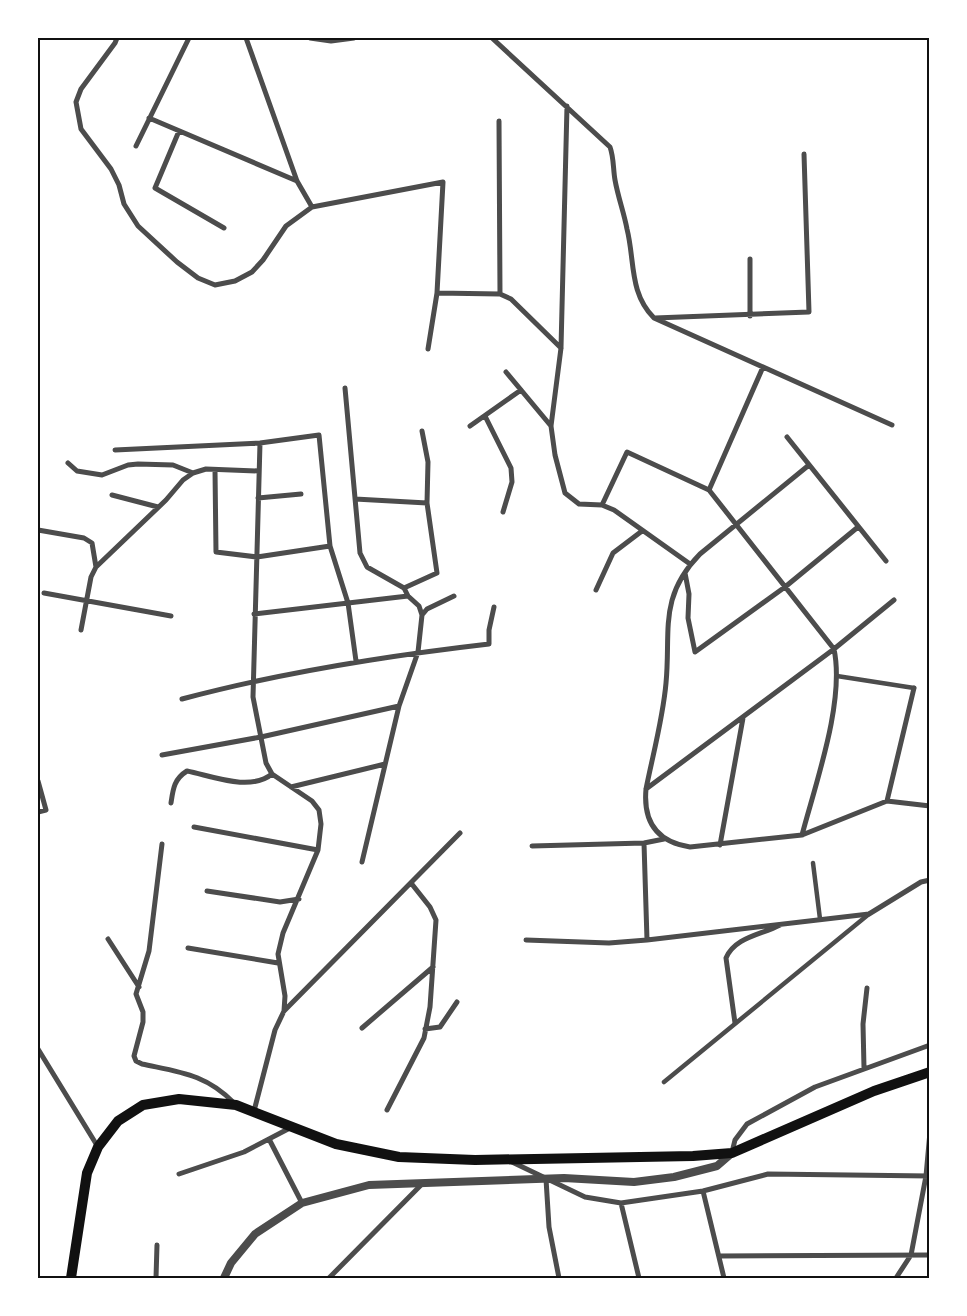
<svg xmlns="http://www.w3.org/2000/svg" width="967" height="1316" viewBox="0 0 967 1316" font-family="Lato,sans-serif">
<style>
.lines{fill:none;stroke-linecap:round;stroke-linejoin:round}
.pedestrian{stroke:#4c4c4c;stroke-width:4.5}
.minor{stroke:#4c4c4c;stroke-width:5}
.tertiary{stroke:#4c4c4c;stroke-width:8}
.primary{stroke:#111;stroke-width:10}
.neatline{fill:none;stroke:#111;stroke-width:2}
</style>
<rect width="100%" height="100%" fill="#fff"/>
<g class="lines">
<path class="pedestrian" d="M 837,676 L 914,688
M 813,863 L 820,919
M 664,1082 L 869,914"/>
<path class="minor" d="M 117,38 L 115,43 L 81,89 L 76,102 L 81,129 L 111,169 L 119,185 L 124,204 L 138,226 L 177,262 L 198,278 L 215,285 L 235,281 L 252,272 L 263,260 L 286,226 L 312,207 L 443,182 L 437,293 L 428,349
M 246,38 L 297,181 L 312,207
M 310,38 L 331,41 L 354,38
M 492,38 L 610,147 C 614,158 613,169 615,180 C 618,197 624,213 627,229 C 635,261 629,293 654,318 L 892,425
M 567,106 L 561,348 L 551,426 L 555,455 L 565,493 L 579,504 L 602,505 L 614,510 L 690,564
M 149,118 L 297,181
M 499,121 L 500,294
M 179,131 L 155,188 L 224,228
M 136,146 L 189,38
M 750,259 L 750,316
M 437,293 L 500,294 L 511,299 L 561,348
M 655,318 L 809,312 L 804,154
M 506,372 L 551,426
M 345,388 L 360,553 L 367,567 L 404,588 L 408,596 L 419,606 L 422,615 L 418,652 L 399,706 L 362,862
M 485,416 L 511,468 L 512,482 L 503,512
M 470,426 L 521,390
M 787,437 L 886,561
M 260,443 L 253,697 L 266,763 L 272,774 L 312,801 L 319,810 L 321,824 L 318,850 L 283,933 L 278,954 L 285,996 L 284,1011
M 115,450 L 260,443 L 319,435 L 330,546 L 348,603 L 356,661
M 68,463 L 77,471 L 102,475 L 128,465 L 138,464 L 173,465 L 193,473 L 206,469 L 259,471
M 809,465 L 700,554 C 658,597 671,631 666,683 C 663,718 653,754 646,789 C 643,822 657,842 690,847 L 802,835 L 887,801 L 930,806
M 215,470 L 216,552 L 257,557 L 330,546
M 709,490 L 763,367
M 112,495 L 158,507
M 258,498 L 301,494
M 355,499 L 427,503
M 602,505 L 627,452 L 709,490 L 834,649 C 845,701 816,782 802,835
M 38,530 L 84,538 L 92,543 L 96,567
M 685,573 L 689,594 L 688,618 L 695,652 L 785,587 L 858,527
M 404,588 L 437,573 L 427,503 L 428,462 L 422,431
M 596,590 L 613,553 L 642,531
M 44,593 L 171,616
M 254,614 L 408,596
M 422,615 L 427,609 L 454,596
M 81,630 L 91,577 L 96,567 L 166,500 L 183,480 L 193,473
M 182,699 C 283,672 385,656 489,644 L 489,630 L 494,607
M 162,755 L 261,737 L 399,706
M 38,781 L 46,810 L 38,812
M 291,787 L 385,764
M 646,789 L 834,649 L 894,600
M 887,801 L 914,688
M 171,803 C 173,789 174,779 187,771 C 212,776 250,792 272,774
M 194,827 L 318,850
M 644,843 L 647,940
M 162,844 L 149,951 L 136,994 L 143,1012 L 143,1022 L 134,1056 L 136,1061 L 142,1064 C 179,1072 206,1074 234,1103
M 720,845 L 743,718
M 532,846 L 644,843 L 664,839
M 207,891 L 280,902 L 299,899
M 108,939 L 139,987
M 526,940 L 609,943 L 647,940 L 869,914 L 921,882 L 930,880
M 188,948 L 278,963
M 735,1023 L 726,958 C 735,937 761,935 780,925
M 362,1028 L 433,967
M 425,1029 L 440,1027 L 457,1002
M 38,1049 L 98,1147
M 864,1068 L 863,1024 L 867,988
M 387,1110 L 424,1038 L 430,1007 L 436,920 L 430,907 L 411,883
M 254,1111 L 275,1030 L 284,1011 L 460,833
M 269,1139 L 302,1203
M 732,1152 L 735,1140 L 747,1124 L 815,1087 L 930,1045
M 512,1162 L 585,1197 L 621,1203 L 703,1191 L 768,1174 L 930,1176
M 179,1174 L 244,1152 L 290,1128
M 546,1179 L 549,1227 L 559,1278
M 703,1191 L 724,1278
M 621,1203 L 639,1278
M 719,1256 L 930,1255
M 156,1278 L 157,1245
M 329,1278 L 423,1183
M 896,1278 L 911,1255 L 926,1176 L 930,1132"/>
<path class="tertiary" d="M 224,1278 L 231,1263 L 255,1234 L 302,1203 L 369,1185 L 564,1178 L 634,1182 L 674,1177 L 717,1166 L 732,1153"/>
<path class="primary" d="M 71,1278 L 87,1173 L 98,1147 L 118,1121 L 143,1105 L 179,1099 L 236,1105 L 336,1144 L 399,1157 L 475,1160 L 693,1156 L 732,1153 L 874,1091 L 930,1072"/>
</g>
<rect width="967" height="1316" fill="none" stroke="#ffffff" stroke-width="78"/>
<rect x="39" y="39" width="889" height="1238" class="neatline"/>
</svg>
